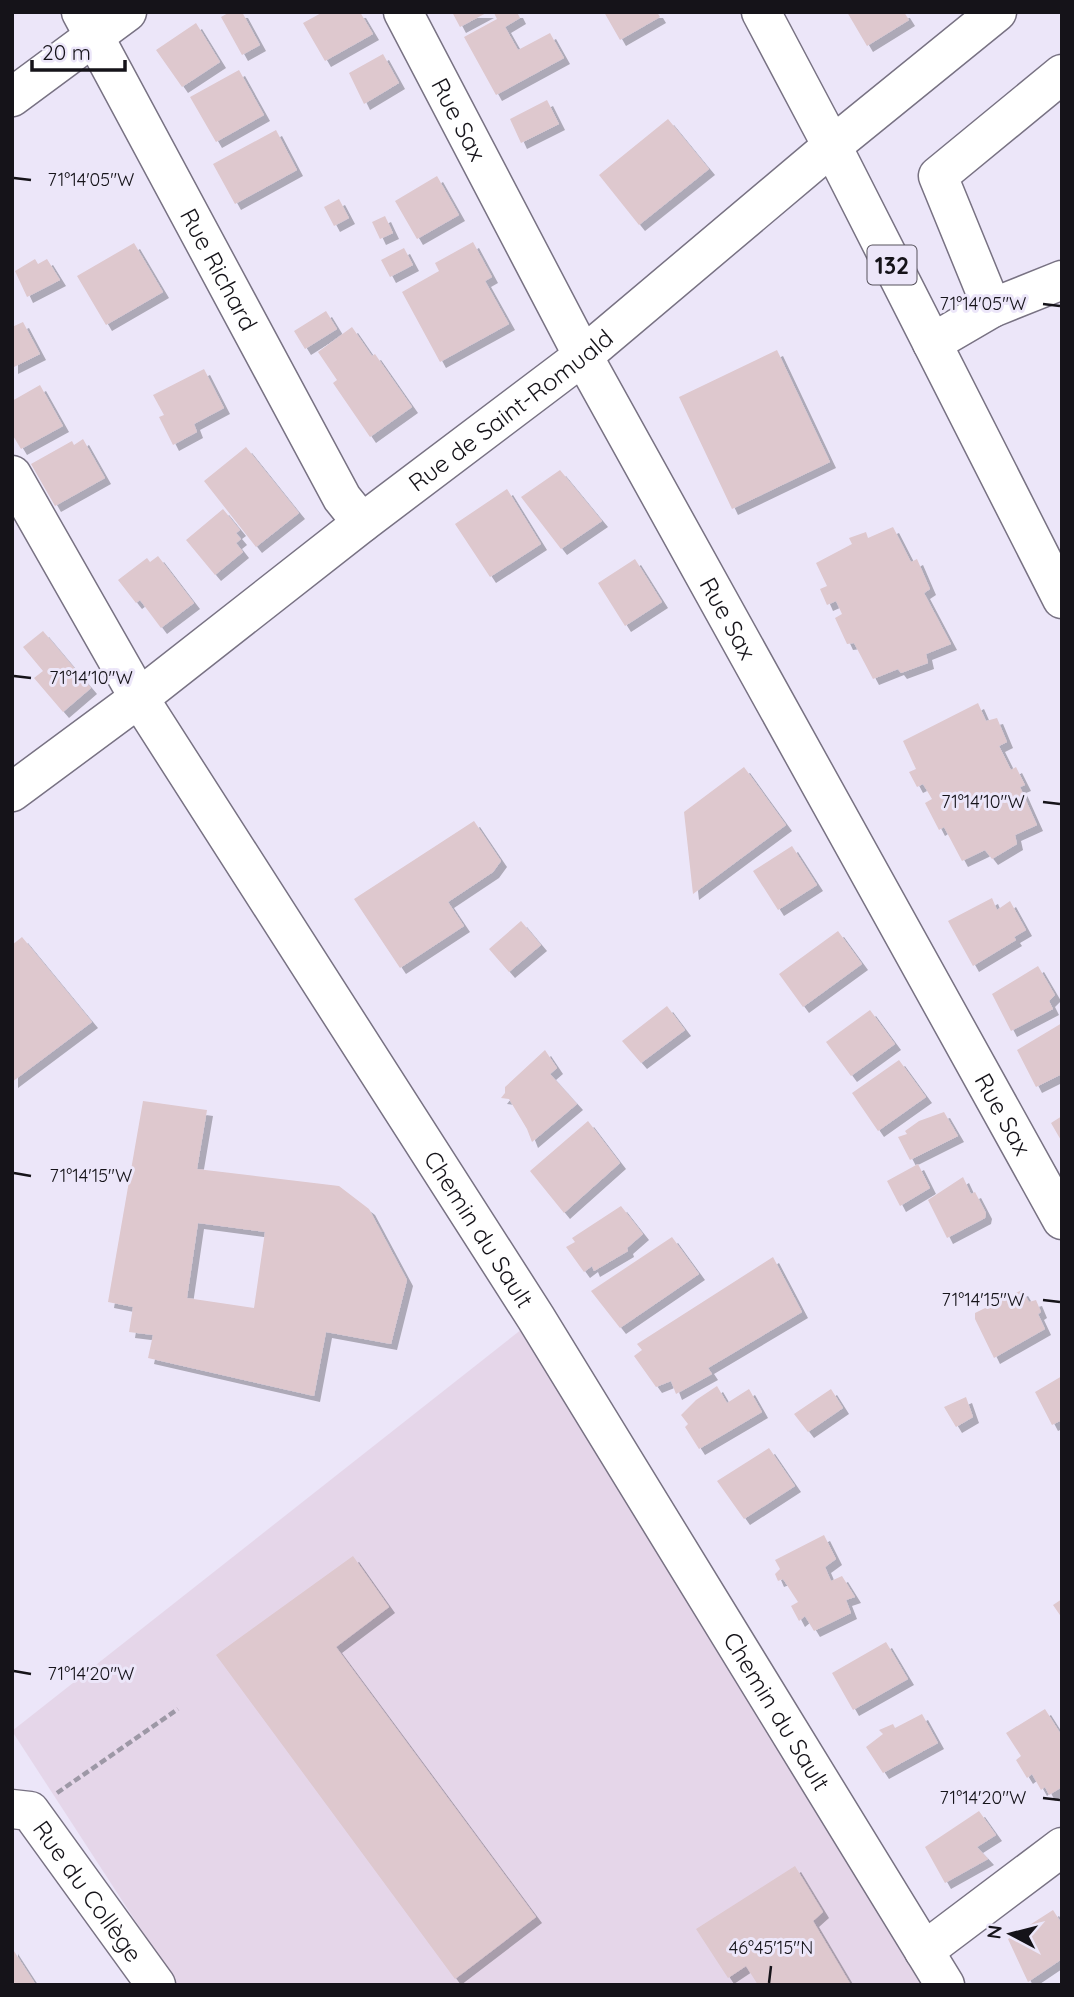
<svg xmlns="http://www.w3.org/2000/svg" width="1074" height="1997" viewBox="0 0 1074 1997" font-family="Quicksand,sans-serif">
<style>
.education{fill:#e5d6e9}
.building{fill:#dec8ce;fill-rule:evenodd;filter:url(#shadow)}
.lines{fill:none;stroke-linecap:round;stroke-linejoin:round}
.minor-casing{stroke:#787283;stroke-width:41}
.major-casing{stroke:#787283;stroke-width:41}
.path{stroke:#9d98a6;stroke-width:4.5;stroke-dasharray:7 3.5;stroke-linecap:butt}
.minor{stroke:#fff;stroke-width:38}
.major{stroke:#fff;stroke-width:38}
.ticks{fill:none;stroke:#151319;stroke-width:2.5}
.labels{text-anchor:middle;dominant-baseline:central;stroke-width:6;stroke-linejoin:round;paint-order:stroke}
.shield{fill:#ece6f9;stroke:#56525c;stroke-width:2}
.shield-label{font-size:23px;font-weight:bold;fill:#151319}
.street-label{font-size:24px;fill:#151319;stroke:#ece6f9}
.ticks-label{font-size:18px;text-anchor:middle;fill:#151319;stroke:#ece6f9;stroke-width:6;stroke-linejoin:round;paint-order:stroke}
</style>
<defs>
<filter id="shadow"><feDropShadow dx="6" dy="6" stdDeviation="0" flood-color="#0004"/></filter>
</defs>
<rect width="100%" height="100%" fill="#ece6f9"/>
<path class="education" d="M 536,1318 L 945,1985 L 177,1985 L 12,1731 Z"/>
<path class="building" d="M 230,12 L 242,12 L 260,45 L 242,55 L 221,17 Z
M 323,12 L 360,12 L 373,34 L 325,61 L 303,23 Z
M 452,12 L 488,12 L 460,27 Z
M 496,12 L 517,12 L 520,18 L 505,27 L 518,50 L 550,33 L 564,58 L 496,95 L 464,37 L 497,19 L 494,13 Z
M 604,12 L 657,12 L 660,17 L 620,40 Z
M 847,12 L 904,12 L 909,20 L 867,46 Z
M 196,23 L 220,62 L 182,87 L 156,50 Z
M 383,54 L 399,83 L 364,104 L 349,73 Z
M 239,70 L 264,115 L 216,142 L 190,97 Z
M 547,100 L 559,124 L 521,143 L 510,119 Z
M 668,119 L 709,169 L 639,225 L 599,175 Z
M 276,130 L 297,170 L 235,204 L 213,164 Z
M 437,176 L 459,215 L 417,239 L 395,201 Z
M 339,199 L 349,218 L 334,226 L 324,207 Z
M 385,216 L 393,233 L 380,239 L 372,222 Z
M 473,242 L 492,277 L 485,281 L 509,324 L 440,362 L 402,292 L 439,271 L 435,263 Z
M 134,243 L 163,292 L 106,325 L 77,276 Z
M 404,248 L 413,265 L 390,277 L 381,260 Z
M 35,259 L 38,264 L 47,259 L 60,280 L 27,297 L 15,271 Z
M 326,311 L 337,329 L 305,349 L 294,331 Z
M 23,322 L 40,354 L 12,368 L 12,327 Z
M 352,327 L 372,356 L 375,354 L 412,407 L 370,437 L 333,383 L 337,380 L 318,352 Z
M 777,350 L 830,462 L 732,509 L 679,397 Z
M 204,369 L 224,408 L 194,424 L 197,432 L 173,445 L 159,417 L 164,415 L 153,395 Z
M 40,385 L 63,426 L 21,449 L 12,434 L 12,401 Z
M 83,439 L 105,478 L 55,506 L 31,464 L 72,441 L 74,445 Z
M 246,447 L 299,513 L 256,547 L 204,481 Z
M 560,470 L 602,521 L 561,549 L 521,497 Z
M 507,489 L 541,544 L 490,577 L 455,524 Z
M 223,509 L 240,530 L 236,533 L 241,539 L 236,543 L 243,552 L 215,575 L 186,540 Z
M 893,527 L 911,562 L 917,559 L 930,589 L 924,593 L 951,644 L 926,654 L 928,663 L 901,673 L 898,669 L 873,679 L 854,643 L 847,644 L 835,618 L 842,614 L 836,601 L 827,605 L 820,589 L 827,586 L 816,563 L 852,544 L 849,538 L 866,532 L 868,538 Z
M 158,556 L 194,603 L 161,628 L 140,600 L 136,603 L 118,580 L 147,558 L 150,562 Z
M 635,559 L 662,602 L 625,626 L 598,583 Z
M 43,631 L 91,688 L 63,712 L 34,678 L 43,671 L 23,647 Z
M 978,703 L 986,721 L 997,718 L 1007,742 L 999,746 L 1011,770 L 1016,767 L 1025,785 L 1020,787 L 1037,825 L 1015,835 L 1017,844 L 992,859 L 985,850 L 962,861 L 944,827 L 939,830 L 925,803 L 932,799 L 923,784 L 917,787 L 909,772 L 916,769 L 903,741 Z
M 744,767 L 786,825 L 693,894 L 684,812 Z
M 474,821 L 501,861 L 493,872 L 448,902 L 464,926 L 400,968 L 354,899 Z
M 792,846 L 817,885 L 778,910 L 753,871 Z
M 992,898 L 997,910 L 1010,901 L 1026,930 L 1014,937 L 1016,940 L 973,966 L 948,921 Z
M 521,921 L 541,945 L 509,972 L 489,949 Z
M 838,931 L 862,964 L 803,1007 L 779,974 Z
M 22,937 L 92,1022 L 12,1082 L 12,945 Z
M 1038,966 L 1055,995 L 1049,1001 L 1053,1009 L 1011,1031 L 992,994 Z
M 667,1006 L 685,1030 L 641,1063 L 622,1041 Z
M 870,1010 L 895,1044 L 851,1076 L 826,1042 Z
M 1062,1023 L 1062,1074 L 1036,1087 L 1017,1050 Z
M 545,1050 L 557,1068 L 550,1074 L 577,1104 L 532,1142 L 527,1129 L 509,1099 L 501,1098 L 505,1093 L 505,1087 Z
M 899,1060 L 926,1097 L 878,1131 L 852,1093 Z
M 143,1101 L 207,1110 L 197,1169 L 339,1186 L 369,1209 L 407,1280 L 391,1344 L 326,1332 L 314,1396 L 148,1358 L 153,1335 L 129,1332 L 133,1307 L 108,1302 ZM 198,1223 L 265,1232 L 254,1308 L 187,1298 Z
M 944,1112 L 958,1136 L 910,1160 L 898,1137 L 907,1134 L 905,1131 L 919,1121 Z
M 1062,1116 L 1062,1142 L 1051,1123 Z
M 588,1121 L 620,1163 L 564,1213 L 530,1171 Z
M 918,1164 L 930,1188 L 900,1206 L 887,1181 Z
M 963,1177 L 971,1194 L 975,1192 L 986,1213 L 985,1218 L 947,1238 L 928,1200 Z
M 621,1206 L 643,1234 L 627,1248 L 628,1251 L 594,1271 L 592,1266 L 584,1272 L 566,1247 L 575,1242 L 572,1238 Z
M 672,1237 L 699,1274 L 620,1328 L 591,1291 Z
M 773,1257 L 802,1312 L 708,1368 L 712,1374 L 676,1394 L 671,1381 L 656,1387 L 634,1356 L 642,1350 L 637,1344 Z
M 1022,1290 L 1029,1302 L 1036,1300 L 1041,1312 L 1038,1314 L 1045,1329 L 994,1358 L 975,1319 L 975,1313 Z
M 1062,1376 L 1062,1420 L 1052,1425 L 1035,1392 Z
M 717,1386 L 727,1403 L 749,1389 L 762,1412 L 699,1449 L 685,1427 L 688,1424 L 681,1415 L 696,1400 Z
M 831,1389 L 843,1408 L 808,1432 L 794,1414 Z
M 966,1397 L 973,1417 L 956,1427 L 944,1407 Z
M 769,1448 L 795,1486 L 744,1519 L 717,1481 Z
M 824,1535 L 836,1559 L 825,1567 L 831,1581 L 842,1576 L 855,1597 L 846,1600 L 851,1613 L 814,1631 L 805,1616 L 799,1621 L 791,1606 L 798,1602 L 783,1579 L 778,1581 L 775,1574 L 780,1569 L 775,1560 Z
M 353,1556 L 389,1607 L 336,1647 L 536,1917 L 455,1979 L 216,1655 Z
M 1062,1599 L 1062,1618 L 1053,1605 Z
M 886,1642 L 908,1679 L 853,1710 L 832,1673 Z
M 1045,1709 L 1062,1736 L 1062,1787 L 1049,1795 L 1045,1787 L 1041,1790 L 1032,1774 L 1027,1778 L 1016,1760 L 1021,1756 L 1006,1733 Z
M 922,1714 L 938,1743 L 883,1773 L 866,1747 L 883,1734 L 879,1730 L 893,1724 L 895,1728 Z
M 979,1811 L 996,1835 L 977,1847 L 988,1859 L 945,1883 L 925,1847 Z
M 795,1866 L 823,1912 L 813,1921 L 851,1985 L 758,1985 L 746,1966 L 728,1978 L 696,1929 Z
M 1053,1910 L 1062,1924 L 1062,1959 L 1028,1982 L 1008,1939 Z
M 12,1948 L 36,1985 L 12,1985 Z"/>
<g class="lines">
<defs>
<g id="minor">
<path id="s1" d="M 81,12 L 342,498 L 362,523"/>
<path id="s2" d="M 403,12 L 583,356 L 1062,1220"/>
<path d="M 12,97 L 127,12"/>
<path d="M 992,308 L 1062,280"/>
<path d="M 932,343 L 992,308 L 938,176 L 1062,74"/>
<path id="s3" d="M 12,475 L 139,698 L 536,1318 L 945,1985"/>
<path id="s4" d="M 12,792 L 139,698 L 362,523 L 583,356 L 832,146 L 997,12"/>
<path id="s5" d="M 12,1809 L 30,1811 L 156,1985"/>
<path d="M 924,1951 L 1062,1847"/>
</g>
<path id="major" d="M 761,12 L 832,146 L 1062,599"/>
</defs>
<use href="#minor" class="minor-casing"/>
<use href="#major" class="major-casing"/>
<path class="path" d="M 57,1793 L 178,1709"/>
<use href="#minor" class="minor"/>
<use href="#major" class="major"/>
</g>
<path class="ticks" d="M 14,178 L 31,180M 1043,304 L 1060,306M 14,676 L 31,678M 1043,802 L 1060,804M 14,1173 L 31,1176M 1043,1300 L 1060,1302M 14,1671 L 31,1674M 1043,1798 L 1060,1800M 769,1983 L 771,1966"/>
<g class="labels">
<rect class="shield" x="867.5" y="245.5" width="49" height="39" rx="5"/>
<g class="shield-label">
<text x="892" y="265">132</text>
</g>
<g class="street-label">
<text stroke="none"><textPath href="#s2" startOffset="121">Rue Sax</textPath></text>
<text stroke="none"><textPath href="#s1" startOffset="292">Rue Richard</textPath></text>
<text stroke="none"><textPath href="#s4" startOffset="628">Rue de Saint-Romuald</textPath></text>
<text stroke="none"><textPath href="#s2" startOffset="688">Rue Sax</textPath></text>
<text stroke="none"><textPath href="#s2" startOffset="1255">Rue Sax</textPath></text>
<text stroke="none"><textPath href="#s3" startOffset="887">Chemin du Sault</textPath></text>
<text stroke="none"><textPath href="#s3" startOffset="1454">Chemin du Sault</textPath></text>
<text stroke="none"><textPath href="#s5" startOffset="117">Rue du Collège</textPath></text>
</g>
</g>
<g class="ticks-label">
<text x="91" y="186">71°14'05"W</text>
<text x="983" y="310">71°14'05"W</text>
<text x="91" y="684">71°14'10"W</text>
<text x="983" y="808">71°14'10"W</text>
<text x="91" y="1182">71°14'15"W</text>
<text x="983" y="1306">71°14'15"W</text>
<text x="91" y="1680">71°14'20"W</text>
<text x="983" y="1804">71°14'20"W</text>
<text x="771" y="1954">46°45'15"N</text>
</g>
<rect width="1074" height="1997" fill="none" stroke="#151319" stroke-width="28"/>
<g transform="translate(1011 1934) rotate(277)" stroke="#ece6f9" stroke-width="5" paint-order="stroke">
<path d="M0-5L12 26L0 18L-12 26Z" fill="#151319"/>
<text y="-10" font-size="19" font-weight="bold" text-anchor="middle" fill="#151319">N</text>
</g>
<path d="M32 60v10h93v-10" fill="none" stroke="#151319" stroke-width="3.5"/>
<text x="42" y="60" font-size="21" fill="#151319" stroke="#ece6f9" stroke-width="5" paint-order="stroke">20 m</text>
</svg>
